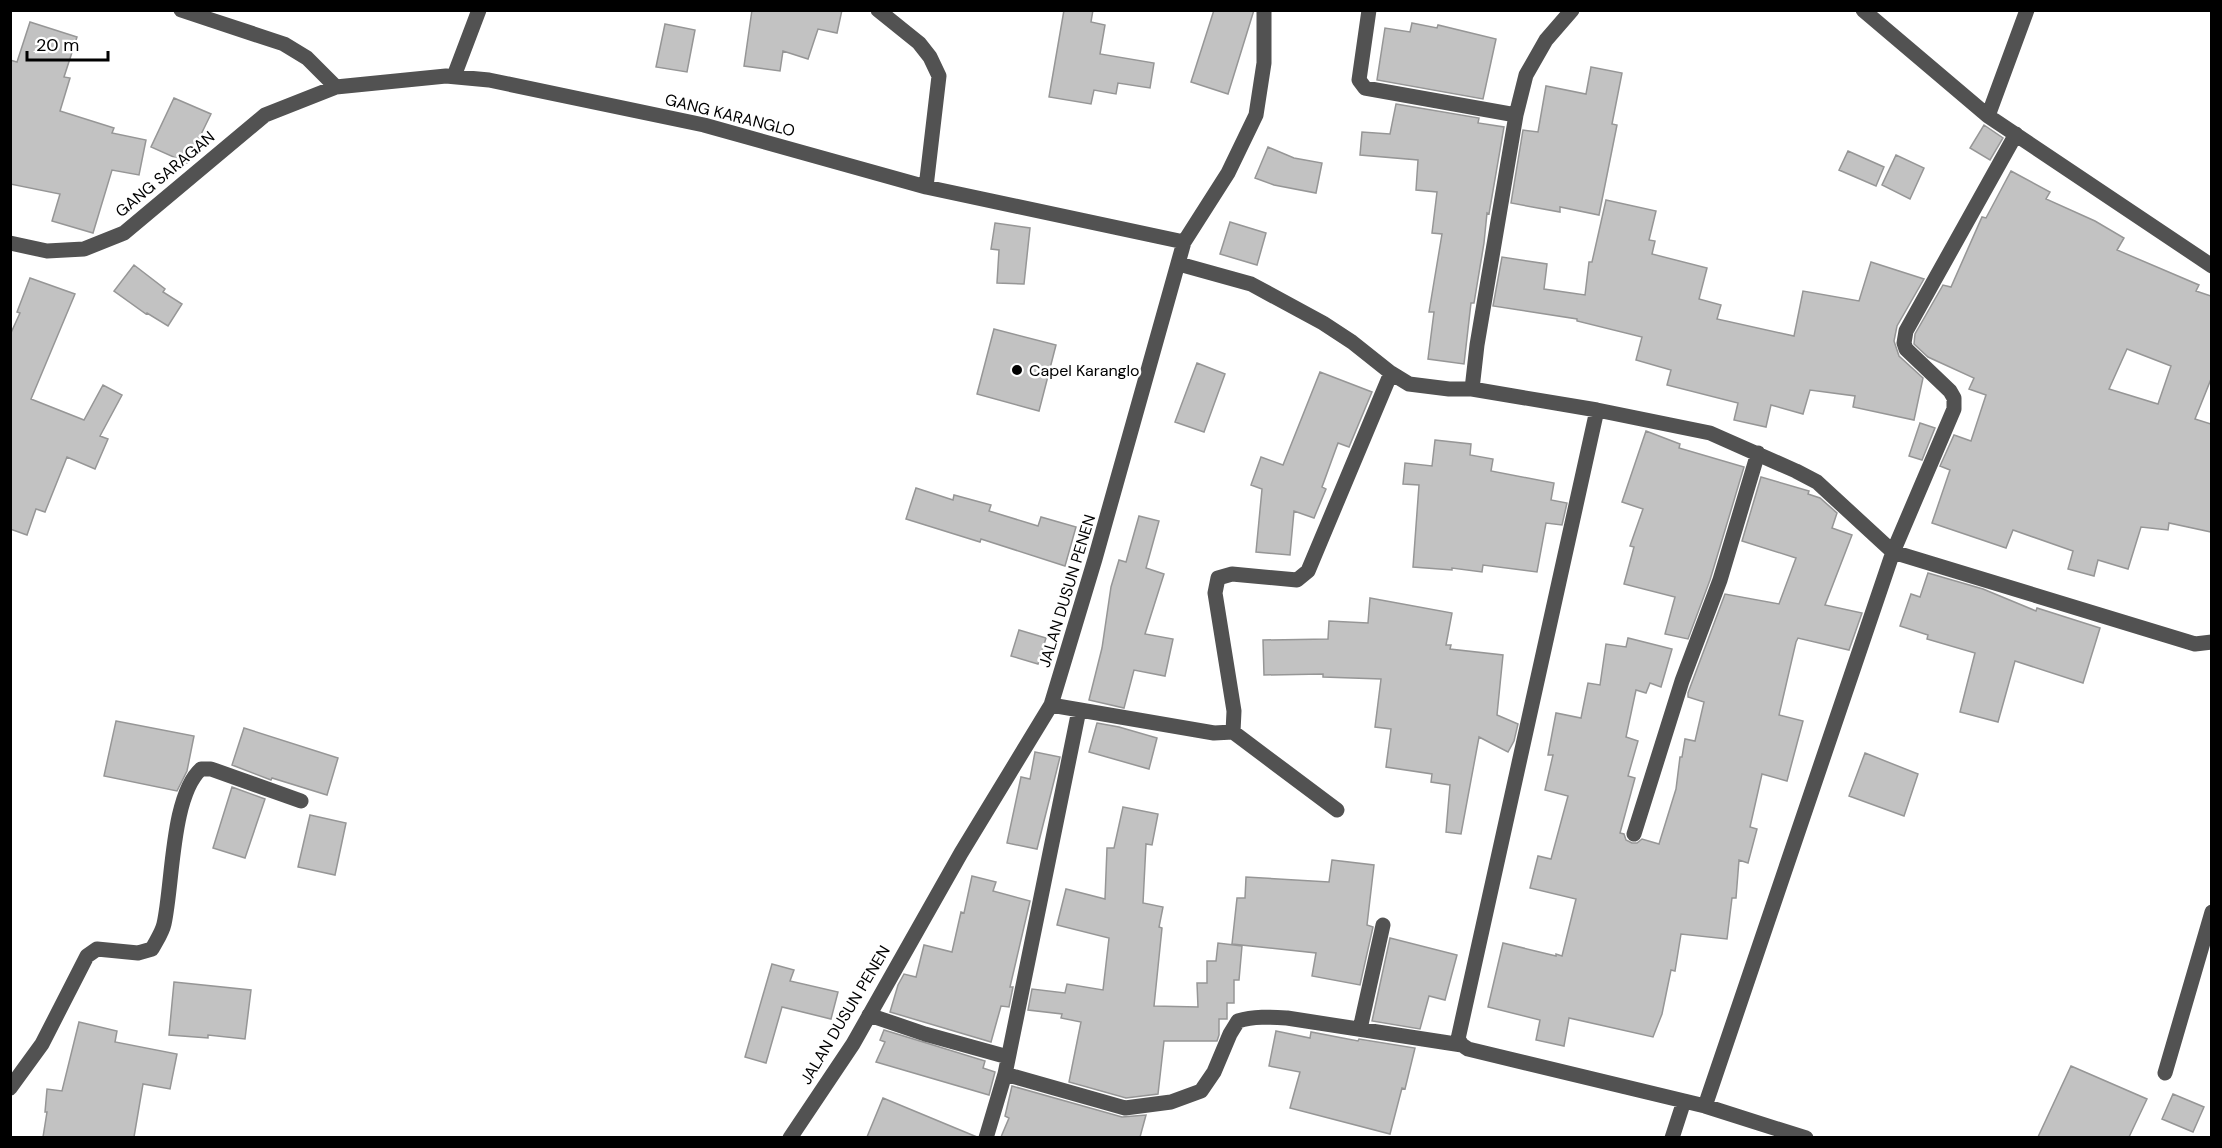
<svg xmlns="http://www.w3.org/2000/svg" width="2222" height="1148" viewBox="0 0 2222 1148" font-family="'DM Sans',sans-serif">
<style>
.building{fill:#c2c2c2;stroke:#969696;stroke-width:1.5;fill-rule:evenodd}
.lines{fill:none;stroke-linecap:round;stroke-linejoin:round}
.minor{stroke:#525252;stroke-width:15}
.poi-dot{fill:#000;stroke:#fff;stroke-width:2}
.labels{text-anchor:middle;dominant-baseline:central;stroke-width:5;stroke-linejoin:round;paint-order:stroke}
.street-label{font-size:16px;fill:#000;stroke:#fff}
.poi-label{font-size:16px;fill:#000;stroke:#fff;text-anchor:start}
</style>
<rect width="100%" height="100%" fill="#fff"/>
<path class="building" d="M 752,10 L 842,10 L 837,33 L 818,29 L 808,59 L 783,51 L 780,71 L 744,66 Z
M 1064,10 L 1093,10 L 1091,22 L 1105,25 L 1100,54 L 1154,63 L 1150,88 L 1118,83 L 1116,94 L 1094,90 L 1091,104 L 1049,97 Z
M 1214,10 L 1254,10 L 1228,94 L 1191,82 Z
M 30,22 L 77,37 L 64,77 L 70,78 L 60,111 L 114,128 L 112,133 L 146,140 L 139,175 L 112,170 L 93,233 L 52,221 L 60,194 L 10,184 L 10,60 L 17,62 Z
M 1412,23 L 1437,28 L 1438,25 L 1496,39 L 1483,99 L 1377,80 L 1385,28 L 1410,32 Z
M 665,24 L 695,30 L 687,72 L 656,67 Z
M 1591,67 L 1622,73 L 1612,124 L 1617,125 L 1599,215 L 1560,207 L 1560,212 L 1511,203 L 1523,130 L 1538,132 L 1546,86 L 1586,94 Z
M 174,98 L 211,114 L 187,163 L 151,147 Z
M 1396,104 L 1479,118 L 1478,123 L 1504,127 L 1489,214 L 1487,213 L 1484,243 L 1474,303 L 1471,303 L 1464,364 L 1428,359 L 1434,312 L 1429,312 L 1442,234 L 1432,233 L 1437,192 L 1416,190 L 1418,160 L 1360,155 L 1362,132 L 1390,134 Z
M 1984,125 L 2003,138 L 1990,160 L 1970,148 Z
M 1268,147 L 1294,158 L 1322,163 L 1316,193 L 1274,185 L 1255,178 Z
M 1848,151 L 1884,167 L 1876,186 L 1839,170 Z
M 1896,155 L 1924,168 L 1910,199 L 1882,185 Z
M 2011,171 L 2050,192 L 2046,199 L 2095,221 L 2124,238 L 2117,250 L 2199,285 L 2196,291 L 2211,296 L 2211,379 L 2195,419 L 2211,424 L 2211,532 L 2169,523 L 2168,530 L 2141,527 L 2128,569 L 2098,560 L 2094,576 L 2068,569 L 2073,551 L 2013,530 L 2006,548 L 1932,523 L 1950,470 L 1940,466 L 1954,435 L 1971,441 L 1986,395 L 1969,389 L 1974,378 L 1928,357 L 1914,344 L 1915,334 L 1943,285 L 1951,287 L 1982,217 L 1986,218 ZM 2127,349 L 2171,366 L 2158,404 L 2109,389 Z
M 1606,200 L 1656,211 L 1649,240 L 1655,241 L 1652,254 L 1707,268 L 1699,299 L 1721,305 L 1717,319 L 1794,336 L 1803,291 L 1859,301 L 1871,262 L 1924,279 L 1897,326 L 1894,341 L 1899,356 L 1923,378 L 1914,420 L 1853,407 L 1855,396 L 1810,390 L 1803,414 L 1771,405 L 1766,427 L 1734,420 L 1738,403 L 1667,385 L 1671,370 L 1636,360 L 1642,337 L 1577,321 L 1577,319 L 1493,306 L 1502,257 L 1547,264 L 1544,289 L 1585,295 L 1589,262 L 1592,262 Z
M 1230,222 L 1266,233 L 1257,265 L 1220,254 Z
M 995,223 L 1030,228 L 1024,284 L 997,283 L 999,250 L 991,249 Z
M 134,265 L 165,289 L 163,292 L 182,304 L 168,326 L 147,313 L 146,314 L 114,291 Z
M 30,278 L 75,294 L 31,399 L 84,420 L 103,385 L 122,395 L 100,436 L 108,439 L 95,469 L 67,457 L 45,512 L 36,509 L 27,535 L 10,529 L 10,335 L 20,313 L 17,312 Z
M 994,329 L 1056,345 L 1039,411 L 977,394 Z
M 1197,363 L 1225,374 L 1204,432 L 1175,422 Z
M 1320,372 L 1372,392 L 1349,447 L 1338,443 L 1322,487 L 1326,489 L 1314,518 L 1294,511 L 1290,555 L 1256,552 L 1262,489 L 1251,485 L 1261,457 L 1283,465 Z
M 1920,423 L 1935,428 L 1922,460 L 1909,456 Z
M 1646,431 L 1680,444 L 1679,448 L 1744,467 L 1710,580 L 1688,639 L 1665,634 L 1675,597 L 1624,584 L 1634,547 L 1630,546 L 1643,509 L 1622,502 Z
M 1435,440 L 1471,444 L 1470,455 L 1493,459 L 1491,471 L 1554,483 L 1551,500 L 1567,503 L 1562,525 L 1546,523 L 1537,572 L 1483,565 L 1482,572 L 1452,568 L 1452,570 L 1413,567 L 1419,485 L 1403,484 L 1405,463 L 1432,466 Z
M 1761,477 L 1809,491 L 1808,494 L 1820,498 L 1837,513 L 1832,528 L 1852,535 L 1825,605 L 1862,613 L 1849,650 L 1798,638 L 1796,642 L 1779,715 L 1803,721 L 1787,781 L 1762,774 L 1750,827 L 1757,829 L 1748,863 L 1739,860 L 1736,898 L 1732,898 L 1727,939 L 1681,934 L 1675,971 L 1671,970 L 1662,1014 L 1653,1037 L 1569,1018 L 1564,1046 L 1536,1040 L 1540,1020 L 1488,1007 L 1503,943 L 1556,956 L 1556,954 L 1562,956 L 1576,899 L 1530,888 L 1538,856 L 1551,859 L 1568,796 L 1545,790 L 1553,755 L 1548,755 L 1556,713 L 1581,718 L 1588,683 L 1600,685 L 1606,644 L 1626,647 L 1628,638 L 1672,649 L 1661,687 L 1650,683 L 1646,693 L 1636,690 L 1626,737 L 1638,741 L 1628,776 L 1635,778 L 1620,833 L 1624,834 L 1626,840 L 1632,843 L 1637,843 L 1642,839 L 1659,844 L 1676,789 L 1680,757 L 1682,757 L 1685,739 L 1695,741 L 1704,702 L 1688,697 L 1688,693 L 1725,594 L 1779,604 L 1796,558 L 1742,541 Z
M 916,488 L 953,500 L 954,495 L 991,505 L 989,511 L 1038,526 L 1041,517 L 1076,527 L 1065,566 L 981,539 L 980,542 L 906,519 Z
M 1139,516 L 1159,521 L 1146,568 L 1164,574 L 1145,634 L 1173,639 L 1165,676 L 1134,670 L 1124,708 L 1089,700 L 1102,648 L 1111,587 L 1119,560 L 1126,562 Z
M 1928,573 L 1983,589 L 2036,611 L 2037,608 L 2100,628 L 2083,683 L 2015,661 L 1998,722 L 1960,712 L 1975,653 L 1927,639 L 1928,635 L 1900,626 L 1911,594 L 1920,597 Z
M 1370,598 L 1452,613 L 1446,645 L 1451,645 L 1450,649 L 1503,655 L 1497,715 L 1518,724 L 1514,741 L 1508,752 L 1479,737 L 1461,834 L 1446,832 L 1450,785 L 1431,782 L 1432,774 L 1386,767 L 1391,729 L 1375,727 L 1381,679 L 1323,677 L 1323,674 L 1264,675 L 1263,640 L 1328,639 L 1329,621 L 1368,623 Z
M 1019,630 L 1046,638 L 1038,664 L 1011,656 Z
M 116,721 L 194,736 L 187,771 L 177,791 L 104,776 Z
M 1097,723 L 1119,727 L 1157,738 L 1149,769 L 1089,752 Z
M 244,728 L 338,758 L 327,795 L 272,778 L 271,780 L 232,765 Z
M 1035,752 L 1060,757 L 1037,849 L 1007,843 L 1021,777 L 1030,779 Z
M 1865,753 L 1918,774 L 1904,816 L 1849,796 Z
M 232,787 L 265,799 L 245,858 L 213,848 Z
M 1123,807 L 1158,814 L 1152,845 L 1146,844 L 1143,903 L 1163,907 L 1159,927 L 1162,928 L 1154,1006 L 1198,1007 L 1197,983 L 1207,983 L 1207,961 L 1216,961 L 1218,943 L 1242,946 L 1239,980 L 1234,980 L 1234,1003 L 1227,1003 L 1227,1019 L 1219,1019 L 1219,1035 L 1217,1041 L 1164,1041 L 1158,1094 L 1126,1098 L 1069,1082 L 1081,1022 L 1061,1018 L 1062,1014 L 1028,1010 L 1032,989 L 1065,993 L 1067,984 L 1103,990 L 1109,938 L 1057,925 L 1066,889 L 1105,899 L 1107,848 L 1114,848 Z
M 310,815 L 346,823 L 335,875 L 298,867 Z
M 1332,860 L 1374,865 L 1367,925 L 1373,927 L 1360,985 L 1312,976 L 1316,953 L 1232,944 L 1237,898 L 1245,898 L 1246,877 L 1329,882 Z
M 972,876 L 996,882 L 993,891 L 1030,901 L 1010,987 L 1013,987 L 1009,1007 L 1001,1006 L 991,1042 L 890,1012 L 898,985 L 904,974 L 916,977 L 924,945 L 952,952 L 961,912 L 964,913 Z
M 1390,938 L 1457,955 L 1445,1000 L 1429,996 L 1420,1029 L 1372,1021 Z
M 772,964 L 794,970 L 790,981 L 838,992 L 831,1019 L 782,1007 L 766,1063 L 745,1057 Z
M 174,982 L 251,990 L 245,1039 L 208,1035 L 208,1038 L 169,1035 Z
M 79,1022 L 117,1031 L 115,1042 L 177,1054 L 170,1089 L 143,1084 L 134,1137 L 43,1137 L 47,1112 L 45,1112 L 47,1089 L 62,1091 Z
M 884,1030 L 985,1061 L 983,1068 L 995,1072 L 989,1095 L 876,1062 L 885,1042 L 880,1040 Z
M 1276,1031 L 1310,1038 L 1311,1032 L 1358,1041 L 1359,1039 L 1415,1048 L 1405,1089 L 1402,1088 L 1390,1134 L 1290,1108 L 1300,1072 L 1269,1066 Z
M 2071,1066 L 2147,1099 L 2129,1137 L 2038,1137 Z
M 1012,1086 L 1122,1117 L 1146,1115 L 1140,1137 L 1001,1137 L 1009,1118 L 1005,1116 Z
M 2173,1094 L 2204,1107 L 2193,1132 L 2162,1119 Z
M 883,1098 L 977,1137 L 867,1137 Z"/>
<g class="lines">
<path class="minor" d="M 181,10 L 284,44 L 307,58 L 336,87
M 878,10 L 919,43 L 930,57 L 939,76 L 926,187
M 1369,10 L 1359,80 L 1365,88 L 1516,115
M 1572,10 L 1546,40 L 1526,75 L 1516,115 L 1477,345 L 1472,389 L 1597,410 L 1710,433 L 1796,471 L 1817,482 L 1893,552 L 1954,409 L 1954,398 L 1950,391 L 1906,349 L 1904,343 L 1906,331 L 2016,134
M 1863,10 L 1988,116
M 2027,10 L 1988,116 L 2212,266
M 454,76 L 479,10
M 10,243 L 47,251 L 84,249 L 124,233 L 265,115 L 336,87 L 446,76 L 489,80 L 704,125 L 926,187 L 1184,242
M 1179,264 L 1251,284 L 1323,323 L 1352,342 L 1391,373 L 1409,384 L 1449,389 L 1472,389
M 1597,410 L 1458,1039 L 1462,1045 L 1468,1049 L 1705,1106 L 1806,1138
M 1051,705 L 1214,733 L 1233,732 L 1234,711 L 1215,593 L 1218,578 L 1232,574 L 1297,580 L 1308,571 L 1391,373
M 1233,732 L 1337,810
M 1634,834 L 1682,681 L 1720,580 L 1758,453
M 869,1015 L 925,1034 L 1008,1057
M 1360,1029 L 1383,925
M 2165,1073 L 2212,912
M 1005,1074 L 1125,1108 L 1171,1102 L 1201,1091 L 1214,1072 L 1230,1034 L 1238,1021 C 1254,1016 1270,1017 1287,1018 L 1462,1045
M 10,1088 L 42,1044 L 87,956 L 97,949 L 138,953 L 152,949 C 156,941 162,933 164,924 C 173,884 171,796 201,769 L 211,769 L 301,801
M 1705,1106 L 1893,552 L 2195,644 L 2212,642
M 790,1138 L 853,1044 L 961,853 L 1051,705 L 1095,559 L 1184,242 L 1228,173 L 1256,115 L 1264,63 L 1264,10
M 986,1138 L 1005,1074 L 1079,710
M 1672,1138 L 1684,1101"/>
</g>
<circle class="poi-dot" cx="1017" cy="370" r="6"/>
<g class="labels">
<g class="street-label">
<text transform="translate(730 115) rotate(14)">GANG KARANGLO</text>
<text transform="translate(165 174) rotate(-40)">GANG SARAGAN</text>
<text transform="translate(1067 591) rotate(-73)">JALAN DUSUN PENEN</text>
<text transform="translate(845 1015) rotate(-59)">JALAN DUSUN PENEN</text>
</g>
<g class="poi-label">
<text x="1029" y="370">Capel Karanglo</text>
</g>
</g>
<rect width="2222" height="1148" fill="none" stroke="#000000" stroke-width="24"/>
<path d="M27 51v9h81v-9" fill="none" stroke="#000000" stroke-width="3"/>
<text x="36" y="51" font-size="18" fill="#000000" stroke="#ffffff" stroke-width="4.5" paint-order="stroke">20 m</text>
</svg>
